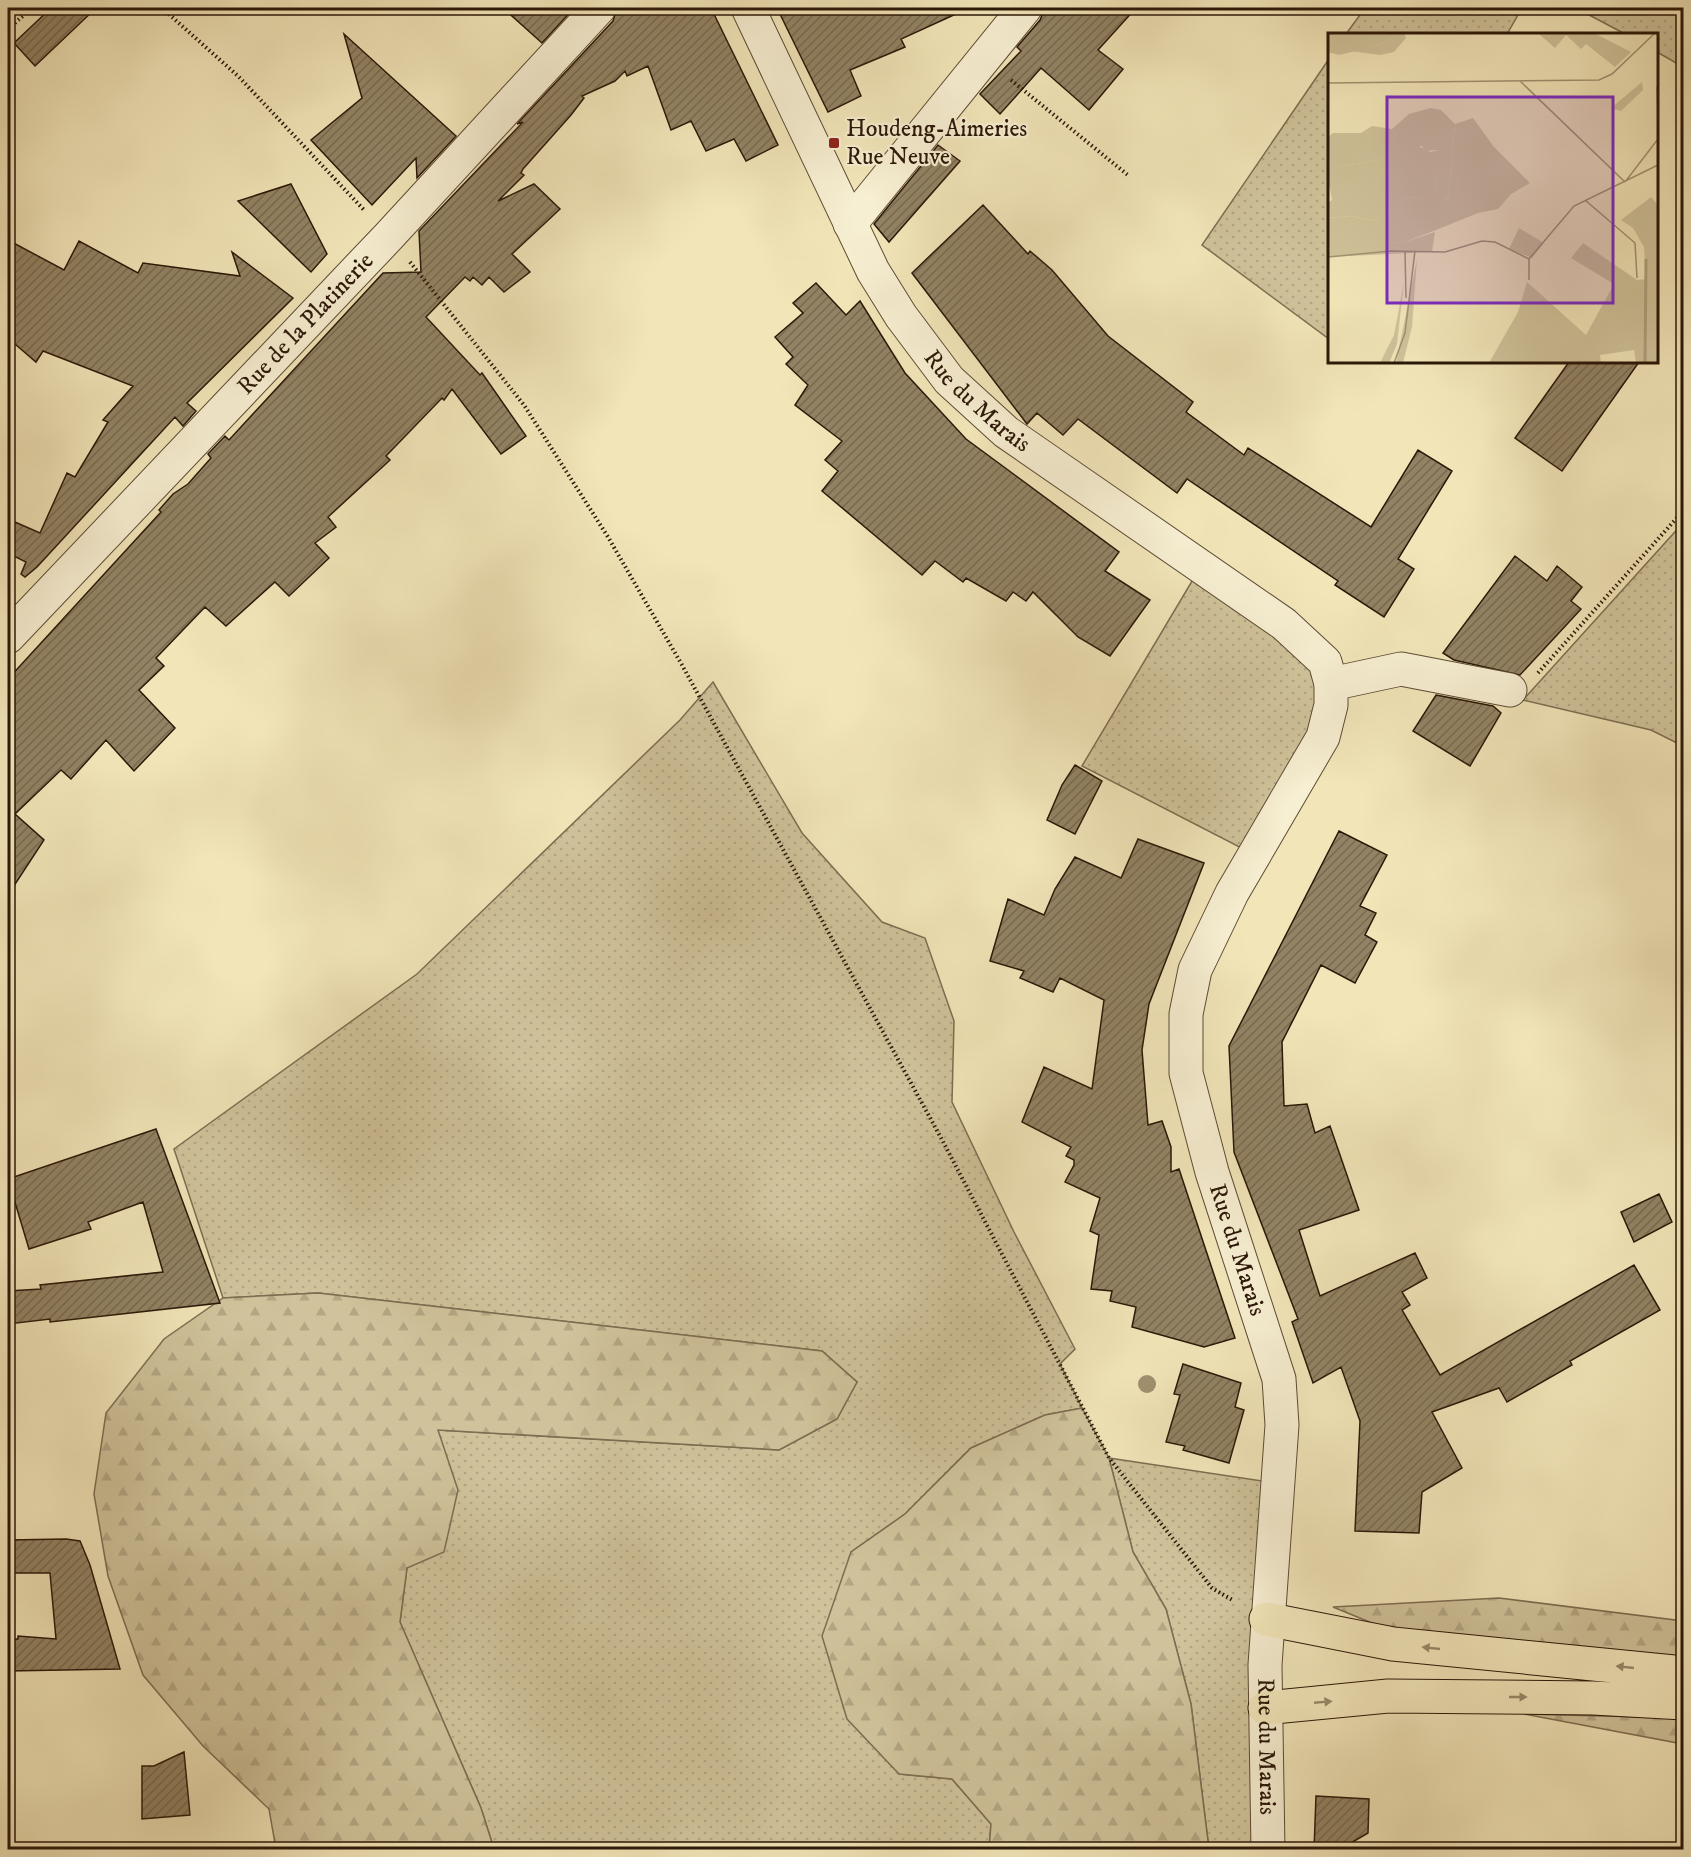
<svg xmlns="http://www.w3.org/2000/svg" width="1691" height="1857" viewBox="0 0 1691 1857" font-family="'IM FELL DW Pica',serif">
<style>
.grass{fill:url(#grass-dots);stroke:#7e6d52;stroke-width:1.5}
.forest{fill:url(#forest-firs);stroke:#7e6d52;stroke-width:1.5}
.building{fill:url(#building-hatch);stroke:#2b1708;stroke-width:1.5}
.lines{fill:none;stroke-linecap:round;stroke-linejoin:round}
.minor-casing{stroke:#5d4b34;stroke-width:35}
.highway-casing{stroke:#2b1708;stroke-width:35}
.path{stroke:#2b1708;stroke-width:4;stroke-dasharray:1.5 3;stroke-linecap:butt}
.minor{stroke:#f7efd2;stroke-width:33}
.highway{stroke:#f2e6b9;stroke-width:33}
.tree{fill:#a09170}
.oneway{fill:#988969}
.poi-dot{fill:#8f2418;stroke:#f7efd2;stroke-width:2}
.labels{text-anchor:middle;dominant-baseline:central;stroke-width:4.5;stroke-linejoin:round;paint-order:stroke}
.poi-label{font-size:24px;fill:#2b1708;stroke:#f7efd2;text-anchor:start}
.street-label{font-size:24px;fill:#2b1708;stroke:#f7efd2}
.inset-river{fill:none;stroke:#aea07d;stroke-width:3}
.inset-road{fill:none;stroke:#a29372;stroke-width:1.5}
.view{fill:#7b2cbf;fill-opacity:0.15;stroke:#7b2cbf;stroke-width:3}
.inset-edge{fill:none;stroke:#2b1708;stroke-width:3}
</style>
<defs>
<pattern id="grass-dots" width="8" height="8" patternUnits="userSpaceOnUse" patternTransform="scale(1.5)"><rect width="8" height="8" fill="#d0c39b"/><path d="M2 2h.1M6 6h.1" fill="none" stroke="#b3a784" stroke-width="1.8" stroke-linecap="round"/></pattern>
<pattern id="forest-firs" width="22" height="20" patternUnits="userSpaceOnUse" patternTransform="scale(1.5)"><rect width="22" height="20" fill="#d0c39b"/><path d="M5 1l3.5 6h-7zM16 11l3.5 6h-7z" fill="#b3a784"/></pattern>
<pattern id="building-hatch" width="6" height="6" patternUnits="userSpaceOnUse" patternTransform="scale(1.5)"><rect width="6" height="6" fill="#928364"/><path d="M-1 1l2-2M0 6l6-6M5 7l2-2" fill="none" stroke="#776a50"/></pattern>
</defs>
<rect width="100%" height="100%" fill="#f2e6b9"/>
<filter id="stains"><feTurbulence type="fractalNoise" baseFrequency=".00333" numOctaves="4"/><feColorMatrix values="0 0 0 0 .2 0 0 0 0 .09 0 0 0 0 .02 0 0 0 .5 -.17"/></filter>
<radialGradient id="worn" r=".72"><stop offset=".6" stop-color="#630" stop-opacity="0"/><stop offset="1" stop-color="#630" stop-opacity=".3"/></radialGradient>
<path class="grass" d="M 1365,8 L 1522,8 L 1507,34 L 1346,34 Z
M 1576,8 L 1683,8 L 1683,67 L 1657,52 L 1656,34 L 1625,34 Z
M 1329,59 L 1330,338 L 1329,339 L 1202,245 Z
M 1683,523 L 1683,746 L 1651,730 L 1523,700 Z
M 1201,566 L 1331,684 L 1255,855 L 1082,766 Z
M 713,682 L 802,833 L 882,922 L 925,938 L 954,1021 L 952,1102 L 1014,1232 L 1075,1349 L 1060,1364 L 1082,1408 L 1045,1415 L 971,1448 L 905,1514 L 851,1552 L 899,1774 L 952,1779 L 991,1824 L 989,1849 L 494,1849 L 481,1808 L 400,1622 L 407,1568 L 437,1430 L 779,1450 L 837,1419 L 857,1382 L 822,1351 L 318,1293 L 223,1298 L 174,1149 L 417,974 L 680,720 Z
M 1109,1458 L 1276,1483 L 1268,1849 L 1209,1849 L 1191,1704 L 1166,1609 L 1133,1552 Z"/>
<path class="forest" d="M 318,1293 L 822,1351 L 857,1382 L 837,1419 L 779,1450 L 438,1430 L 458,1490 L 444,1552 L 407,1568 L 400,1622 L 481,1808 L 494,1849 L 276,1849 L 269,1809 L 203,1746 L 143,1675 L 108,1576 L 94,1494 L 106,1413 L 164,1339 L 223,1298 Z
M 1082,1408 L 1109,1458 L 1133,1552 L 1166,1609 L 1191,1704 L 1209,1849 L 989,1849 L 991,1824 L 952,1779 L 899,1774 L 847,1719 L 822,1636 L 851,1552 L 905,1514 L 971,1448 L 1045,1415 Z
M 1499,1598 L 1683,1621 L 1683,1659 L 1384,1628 L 1333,1607 Z
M 1524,1714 L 1683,1718 L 1683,1744 Z"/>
<path class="building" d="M 51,8 L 96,8 L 35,66 L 14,43 Z
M 503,8 L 574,8 L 542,43 Z
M 617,8 L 711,8 L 778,145 L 746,161 L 734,139 L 706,151 L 691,121 L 671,130 L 648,66 L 627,76 L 625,71 L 615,81 L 582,96 L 584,98 L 571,115 L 523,169 L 521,173 L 524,175 L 498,201 L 534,184 L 560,209 L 512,254 L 530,272 L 504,292 L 489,277 L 482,285 L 473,277 L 470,281 L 465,277 L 426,317 L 480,375 L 482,373 L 526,436 L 501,454 L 452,389 L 444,400 L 442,398 L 386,456 L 390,460 L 328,517 L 336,527 L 315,543 L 329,558 L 289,596 L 275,582 L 226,626 L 205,607 L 156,658 L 164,666 L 139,690 L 175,728 L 134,771 L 106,740 L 71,779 L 61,770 L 15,814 L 44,840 L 8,895 L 8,679 L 161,512 L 159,510 L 173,494 L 188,484 L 211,458 L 208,454 L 225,436 L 229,440 L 383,273 L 421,272 L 419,231 L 523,122 L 517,124 L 613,21 Z
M 777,8 L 969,8 L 901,39 L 905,47 L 850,70 L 861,96 L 828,112 Z
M 1045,8 L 1136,8 L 1098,50 L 1123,69 L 1089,110 L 1041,68 L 1000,114 L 980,94 L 1021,51 L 1017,47 L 1040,20 Z
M 344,34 L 456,136 L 417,178 L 416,158 L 372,205 L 311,140 L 362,98 Z
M 938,145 L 960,161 L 889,242 L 874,224 Z
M 291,184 L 327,254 L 311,272 L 238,201 Z
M 983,205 L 1028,254 L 1030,251 L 1052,270 L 1108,336 L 1193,402 L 1186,412 L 1244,455 L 1248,448 L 1371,527 L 1418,450 L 1452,471 L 1398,559 L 1414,569 L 1384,617 L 1335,585 L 1338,581 L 1187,479 L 1177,493 L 1078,419 L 1063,435 L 1037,413 L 1027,424 L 912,273 Z
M 8,240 L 64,270 L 79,241 L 138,273 L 143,263 L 240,276 L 232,252 L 293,298 L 187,403 L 196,411 L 183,426 L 175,417 L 37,567 L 25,577 L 21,574 L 26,562 L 8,553 L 8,519 L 40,533 L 67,473 L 75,477 L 108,422 L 103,420 L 133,386 L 43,351 L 36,362 L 8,338 Z
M 816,283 L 846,315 L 860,301 L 905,373 L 966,439 L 1119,552 L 1105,571 L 1150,600 L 1110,656 L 1078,637 L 1033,592 L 1026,601 L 1013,592 L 1006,601 L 966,578 L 963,582 L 935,561 L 922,575 L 822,491 L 838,471 L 825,460 L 842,441 L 795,405 L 808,385 L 786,364 L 793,357 L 775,337 L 803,313 L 793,303 Z
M 1569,362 L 1639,362 L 1562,471 L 1515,438 Z
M 1515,556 L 1547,581 L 1557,566 L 1582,587 L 1571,601 L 1581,609 L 1520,675 L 1454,660 L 1443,653 Z
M 1436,695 L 1493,706 L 1501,713 L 1470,766 L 1413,731 Z
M 1075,765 L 1102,781 L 1075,834 L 1047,820 L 1062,785 Z
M 1339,831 L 1387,855 L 1360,906 L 1376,913 L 1365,935 L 1377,942 L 1355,983 L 1321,965 L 1282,1042 L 1284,1106 L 1307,1104 L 1315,1133 L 1330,1126 L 1359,1210 L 1299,1230 L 1320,1296 L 1415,1253 L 1427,1278 L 1402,1292 L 1410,1305 L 1402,1310 L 1440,1375 L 1634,1265 L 1660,1310 L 1570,1361 L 1572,1365 L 1507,1402 L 1499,1388 L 1432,1412 L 1462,1468 L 1422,1492 L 1419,1533 L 1355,1531 L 1360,1421 L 1341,1367 L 1313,1383 L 1292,1322 L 1298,1319 L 1234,1152 L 1229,1046 Z
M 1138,839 L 1204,863 L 1149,1004 L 1142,1050 L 1148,1125 L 1162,1121 L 1171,1147 L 1171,1172 L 1179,1169 L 1235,1338 L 1204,1347 L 1132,1327 L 1136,1307 L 1110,1301 L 1112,1291 L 1091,1289 L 1099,1235 L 1090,1231 L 1100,1198 L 1065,1182 L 1074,1165 L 1074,1160 L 1066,1156 L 1071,1147 L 1022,1122 L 1044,1067 L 1092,1089 L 1104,1000 L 1060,978 L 1053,992 L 1020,978 L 1024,971 L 990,961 L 1008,899 L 1044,915 L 1055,889 L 1075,857 L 1121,878 Z
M 156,1129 L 220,1303 L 50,1322 L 50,1319 L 8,1324 L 8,1291 L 41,1289 L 40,1285 L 163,1272 L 143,1202 L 88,1222 L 91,1229 L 29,1249 L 8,1179 Z
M 1659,1194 L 1672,1222 L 1634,1242 L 1621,1212 Z
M 1183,1364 L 1241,1383 L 1235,1407 L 1244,1410 L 1229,1463 L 1183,1450 L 1185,1446 L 1166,1442 L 1180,1395 L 1174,1394 Z
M 66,1539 L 80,1541 L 90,1565 L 120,1669 L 8,1671 L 8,1639 L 18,1639 L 18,1636 L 56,1639 L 50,1573 L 8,1573 L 8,1540 Z
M 184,1752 L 190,1815 L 142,1819 L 142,1766 L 154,1766 Z
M 1316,1796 L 1369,1799 L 1368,1833 L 1339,1850 L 1314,1850 Z"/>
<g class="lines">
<defs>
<g id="minor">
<path id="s1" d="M 748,8 L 873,271 L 901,316 L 949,380 L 1006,432 L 1284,624 L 1325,662 L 1331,684 L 1331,705 L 1323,737 L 1232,893 L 1195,970 L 1186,1014 L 1186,1073 L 1212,1172 L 1279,1379 L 1282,1425 L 1265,1665 L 1268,1850"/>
<path d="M 850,224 L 1025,8"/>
<path id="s2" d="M 8,637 L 389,236 L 599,8"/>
<path d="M 1331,684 L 1401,669 L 1510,690"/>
</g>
<path id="highway" d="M 1266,1619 L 1393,1644 L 1684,1673
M 1265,1708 L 1388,1696 L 1593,1698 L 1684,1703"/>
</defs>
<use href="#minor" class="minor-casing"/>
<use href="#highway" class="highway-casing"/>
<path class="path" d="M 162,8 L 239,77 L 365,211
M 8,29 L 32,8
M 1011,80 L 1129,176
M 410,262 L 524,405 L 608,537 L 682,665 L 940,1136 L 1109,1458 L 1212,1588 L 1234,1601
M 1679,466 L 1684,471
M 1538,673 L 1684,510"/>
<use href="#minor" class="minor"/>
<use href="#highway" class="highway"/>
</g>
<circle class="tree" cx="1147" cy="1384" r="9"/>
<defs><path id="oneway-solid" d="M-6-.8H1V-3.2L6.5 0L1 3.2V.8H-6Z" transform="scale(1.5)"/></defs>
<g class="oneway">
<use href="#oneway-solid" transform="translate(1431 1648) rotate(-174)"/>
<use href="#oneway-solid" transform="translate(1625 1667) rotate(-174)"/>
<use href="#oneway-solid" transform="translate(1518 1697)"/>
<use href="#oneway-solid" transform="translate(1323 1702) rotate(-5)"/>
</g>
<rect class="poi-dot" x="828" y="137" width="12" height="12" rx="3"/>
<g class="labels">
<g class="poi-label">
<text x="846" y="129">Houdeng-Aimeries<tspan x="846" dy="28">Rue Neuve</tspan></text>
</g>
<g class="street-label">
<text stroke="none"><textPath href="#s2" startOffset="432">Rue de la Platinerie</textPath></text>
<text stroke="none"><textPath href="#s1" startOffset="459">Rue du Marais</textPath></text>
<text stroke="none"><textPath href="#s1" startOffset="1526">Rue du Marais</textPath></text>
<text stroke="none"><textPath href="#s1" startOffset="2030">Rue du Marais</textPath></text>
</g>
</g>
<g transform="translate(1328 33)">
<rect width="330" height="330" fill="#f2e6b9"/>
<path d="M 72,0 L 76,0 L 78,5 L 66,19 L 52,22 L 22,18 L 52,12 ZM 210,0 L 266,0 L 303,19 L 287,34 L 258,11 L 253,16 L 238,2 L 227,15 ZM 314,49 L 315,57 L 293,78 L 283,75 ZM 145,85 L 166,114 L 202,150 L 183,161 L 170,176 L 150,180 L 113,195 L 96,167 L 85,164 L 75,167 L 63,184 L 51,184 L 47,188 L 23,183 L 0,185 L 0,170 L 4,167 L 0,146 L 5,139 L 15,133 L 46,128 L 87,112 L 103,119 L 111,117 L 108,158 L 117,168 L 120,164 L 127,91 ZM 323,164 L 330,172 L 330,330 L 308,330 L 306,317 L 272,322 L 273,330 L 161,330 L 190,279 L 199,249 L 258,302 L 286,251 L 243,225 L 255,210 L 309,247 L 318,246 L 316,214 L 305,195 L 293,187 ZM 191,195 L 216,210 L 204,225 L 181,216 ZM 107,199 L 104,219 L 0,224 L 2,214 L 77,209 Z" fill="#d0c39b"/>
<path d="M 0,0 L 72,0 L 52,12 L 11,22 L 0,19 ZM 103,75 L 113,77 L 127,91 L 120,164 L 116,168 L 108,159 L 110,117 L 96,118 L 94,113 L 46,128 L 15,133 L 0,146 L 0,104 L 5,100 L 33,100 L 44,93 L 64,96 L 81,81 ZM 85,164 L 96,167 L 108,182 L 113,195 L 77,209 L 0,215 L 0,185 L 23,183 L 47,188 L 51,184 L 62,184 L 75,167 ZM 89,226 L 84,294 L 75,330 L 68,330 ZM 76,249 L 69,311 L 61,330 L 52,330 L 66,302 Z" fill="#d0c39b"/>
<path class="inset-river" d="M 317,330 L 318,226"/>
<path class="inset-road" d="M 192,48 L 297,149M 0,50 L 271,47 L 284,41 L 327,0M 329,54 L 330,81M 297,149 L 330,106M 257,167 L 307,210 L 309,245M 77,218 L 78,265M 0,224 L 63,218 L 117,219 L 154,208 L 167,209 L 201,226 L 246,173 L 330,132M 201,247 L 201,226M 66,330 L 77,300 L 87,218"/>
<path class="view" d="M 59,64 L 285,64 L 285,270 L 59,270 Z"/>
<rect width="330" height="330" class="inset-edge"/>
</g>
<rect width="1691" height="1857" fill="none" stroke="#f2e6b9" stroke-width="30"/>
<rect x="9" y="9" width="1673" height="1839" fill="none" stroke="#2b1708" stroke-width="3"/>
<rect x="15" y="15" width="1661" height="1827" fill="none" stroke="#2b1708" stroke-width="1.5"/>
<rect width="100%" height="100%" filter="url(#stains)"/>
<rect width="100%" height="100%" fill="url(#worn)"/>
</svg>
